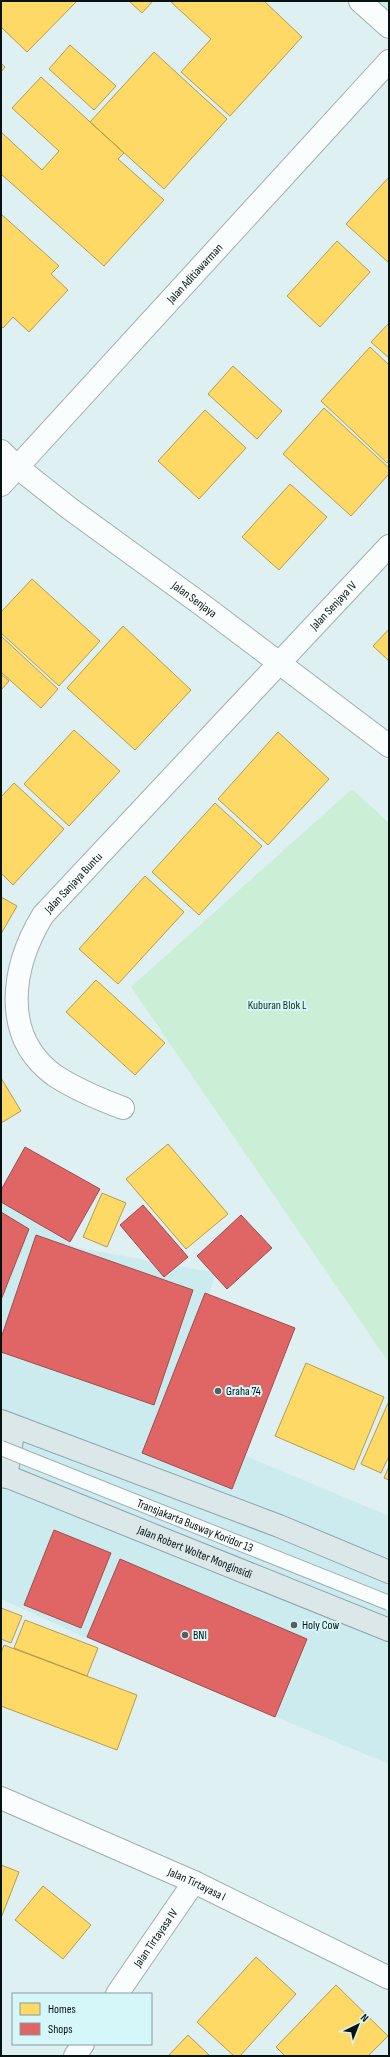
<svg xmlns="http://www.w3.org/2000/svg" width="390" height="2057" viewBox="0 0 390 2057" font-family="'Sofia Sans Condensed',sans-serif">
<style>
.built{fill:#cbebee}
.green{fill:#caefd6}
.homes{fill:#ffd966;stroke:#b59d4d}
.shops{fill:#e06666;stroke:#9f4d4d}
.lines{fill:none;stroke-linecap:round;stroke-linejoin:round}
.minor-casing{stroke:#a1afb0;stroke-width:24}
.primary-casing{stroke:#8da2a9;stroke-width:24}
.minor{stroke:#fafdfd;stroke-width:22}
.primary{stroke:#dce7ea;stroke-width:22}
.service-bridge-casing{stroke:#a1afb0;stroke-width:16;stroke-linecap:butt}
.service-bridge{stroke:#fafdfd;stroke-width:14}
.poi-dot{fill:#526061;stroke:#d6f7fa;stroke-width:1.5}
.labels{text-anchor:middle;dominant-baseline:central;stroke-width:4;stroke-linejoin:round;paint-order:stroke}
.street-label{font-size:12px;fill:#071213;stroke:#d6f7fa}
.park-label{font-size:12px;fill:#123219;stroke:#d6f7fa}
.poi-label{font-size:12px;fill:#071213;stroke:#d6f7fa;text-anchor:start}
</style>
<rect width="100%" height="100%" fill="#def0f2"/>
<path class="built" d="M 1,1200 L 75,1247 L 216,1273 L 167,1423 L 389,1516 L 389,1764 L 98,1643 L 1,1599 Z"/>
<path class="green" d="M 373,1 L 389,1 L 389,16 Z
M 352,789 L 389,823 L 389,1363 L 131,987 Z"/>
<path class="homes" d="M 1,1 L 77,1 L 27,52 L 1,27 Z
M 129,1 L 153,1 L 142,13 Z
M 170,1 L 264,1 L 302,37 L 230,116 L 181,72 L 211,39 Z
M 70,45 L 116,86 L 94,110 L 49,69 Z
M 154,52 L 227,119 L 164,189 L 90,122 Z
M 1,63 L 5,67 L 1,72 Z
M 41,77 L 124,153 L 118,159 L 164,200 L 104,266 L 1,174 L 1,132 L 42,170 L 59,151 L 12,108 Z
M 389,177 L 389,263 L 346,224 Z
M 1,214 L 59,266 L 51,274 L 68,290 L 29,332 L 13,317 L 3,328 L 1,326 Z
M 337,241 L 370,272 L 320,327 L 287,296 Z
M 389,323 L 389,358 L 371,342 Z
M 370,347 L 389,365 L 389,461 L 387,463 L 321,401 Z
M 233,366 L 282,411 L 257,439 L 208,394 Z
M 324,408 L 389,468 L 389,474 L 351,516 L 283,454 Z
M 205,410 L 246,448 L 199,499 L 158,461 Z
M 290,484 L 327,517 L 279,570 L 242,537 Z
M 32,579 L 100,641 L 59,686 L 1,633 L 1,612 Z
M 123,626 L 191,690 L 135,750 L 67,688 Z
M 389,629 L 389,661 L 373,646 Z
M 1,636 L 58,689 L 41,708 L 1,672 Z
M 1,674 L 9,681 L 1,690 Z
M 74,730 L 120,771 L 69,826 L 24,784 Z
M 278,732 L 329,779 L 268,845 L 218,799 Z
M 14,783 L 64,829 L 13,885 L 1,873 L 1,797 Z
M 215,803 L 262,846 L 199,915 L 152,872 Z
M 145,876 L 184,912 L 118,984 L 79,949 Z
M 1,897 L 17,906 L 1,934 Z
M 96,980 L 165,1043 L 135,1075 L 66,1012 Z
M 1,1078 L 21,1111 L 1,1123 Z
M 168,1144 L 228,1214 L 186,1249 L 126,1179 Z
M 102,1193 L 126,1203 L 107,1247 L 83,1237 Z
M 306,1363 L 384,1397 L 354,1470 L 275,1436 Z
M 389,1401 L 389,1456 L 381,1473 L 361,1464 Z
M 389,1466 L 389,1480 L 384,1478 Z
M 1,1608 L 22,1616 L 11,1643 L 1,1639 Z
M 25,1620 L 98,1648 L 87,1676 L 14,1648 Z
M 4,1645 L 137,1695 L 117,1750 L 1,1706 L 1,1653 Z
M 1,1865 L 19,1872 L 1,1918 Z
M 43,1886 L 91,1925 L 63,1959 L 15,1920 Z
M 256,1957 L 296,1994 L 240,2056 L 234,2056 L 197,2022 Z
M 336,1985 L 388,2036 L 368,2056 L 285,2056 L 276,2047 Z
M 188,2035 L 210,2056 L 168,2056 Z"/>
<path class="shops" d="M 25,1147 L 100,1189 L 70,1242 L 1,1202 L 1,1190 Z
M 143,1205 L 188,1257 L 164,1277 L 120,1225 Z
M 1,1212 L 29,1229 L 1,1300 Z
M 241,1215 L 272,1248 L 227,1289 L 197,1256 Z
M 36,1235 L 193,1290 L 154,1405 L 1,1352 L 1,1338 Z
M 205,1293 L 295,1328 L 232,1489 L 142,1453 Z
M 54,1530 L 111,1553 L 81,1628 L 24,1605 Z
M 120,1559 L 307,1639 L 275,1717 L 87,1637 Z"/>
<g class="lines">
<defs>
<g id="minor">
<path d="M 360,1 L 389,27"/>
<path id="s1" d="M 1,451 L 17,467 L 69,508 L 205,607 L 389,746"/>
<path id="s2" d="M 1,485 L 389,61"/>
<path id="s3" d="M 123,1108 C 99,1099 75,1089 54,1075 C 0,1035 12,966 43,915 L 389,546"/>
<path id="s4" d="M 1,1798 L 194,1882 L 389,1978"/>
<path id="s5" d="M 117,1994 L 194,1882"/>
<path d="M 75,2056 L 83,2044"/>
</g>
<g id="primary">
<path d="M 1,1421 L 279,1526 L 389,1572"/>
<path id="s6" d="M 1,1474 L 389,1630"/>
<path d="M 6,1477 L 14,1427"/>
</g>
</defs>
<use href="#minor" class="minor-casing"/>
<use href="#primary" class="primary-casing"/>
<use href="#minor" class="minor"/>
<use href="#primary" class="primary"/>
<defs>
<g id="service-bridge">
<path id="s7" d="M 1,1448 L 389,1603"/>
</g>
</defs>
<use href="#service-bridge" class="service-bridge-casing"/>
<use href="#service-bridge" class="service-bridge"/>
</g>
<g class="poi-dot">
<circle cx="218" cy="1391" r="4"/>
<circle cx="294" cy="1625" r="4"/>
<circle cx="185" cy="1635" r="4"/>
</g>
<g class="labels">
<g class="street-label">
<text stroke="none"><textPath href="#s2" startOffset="287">Jalan Aditiawarman</textPath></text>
<text stroke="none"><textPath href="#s1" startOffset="244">Jalan Senjaya</textPath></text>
<text stroke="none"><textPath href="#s3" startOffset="678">Jalan Senjaya IV</textPath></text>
<text stroke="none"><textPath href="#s3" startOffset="298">Jalan Sanjaya Buntu</textPath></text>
<text stroke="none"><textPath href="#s7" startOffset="209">Transjakarta Busway Koridor 13</textPath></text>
<text stroke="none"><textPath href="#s6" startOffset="209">Jalan Robert Wolter Monginsidi</textPath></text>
<text stroke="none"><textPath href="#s4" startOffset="214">Jalan Tirtayasa I</textPath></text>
<text stroke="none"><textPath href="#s5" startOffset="68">Jalan Tirtayasa IV</textPath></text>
</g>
<g class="park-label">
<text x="277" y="1005">Kuburan Blok L</text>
</g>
<g class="poi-label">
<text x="226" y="1391">Graha 74</text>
<text x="302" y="1625">Holy Cow</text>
<text x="193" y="1635">BNI</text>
</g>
</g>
<rect width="390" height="2057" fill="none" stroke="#071213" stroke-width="4"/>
<rect x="12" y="1993" width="140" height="52" fill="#d6f7fa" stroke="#839b9e"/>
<rect x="20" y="2003" width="20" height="12" fill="#ffd966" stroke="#839b9e"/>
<text x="48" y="2013" font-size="12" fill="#071213">Homes</text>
<rect x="20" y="2023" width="20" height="12" fill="#e06666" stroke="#839b9e"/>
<text x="48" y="2033" font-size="12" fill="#071213">Shops</text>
<g transform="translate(358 2025) rotate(43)" stroke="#d6f7fa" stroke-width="3" paint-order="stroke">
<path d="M0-3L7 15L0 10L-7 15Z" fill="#071213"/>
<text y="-6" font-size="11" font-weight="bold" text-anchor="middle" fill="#071213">N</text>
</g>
</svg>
